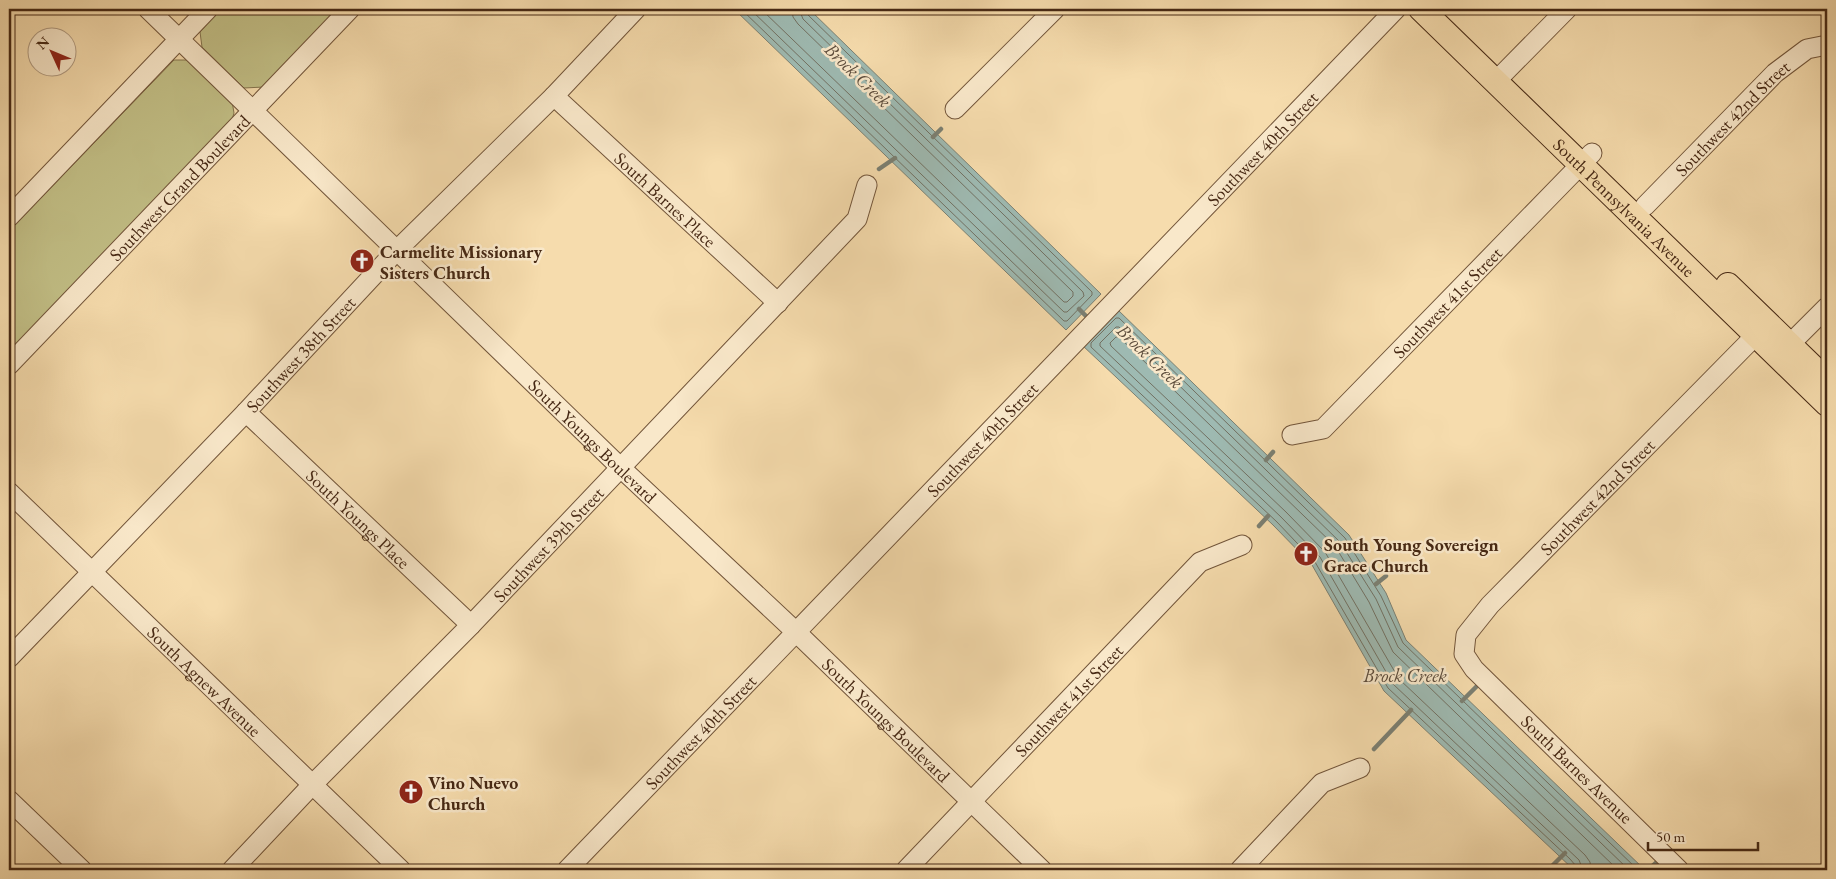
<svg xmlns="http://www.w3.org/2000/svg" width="1836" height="879" viewBox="0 0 1836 879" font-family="'EB Garamond',serif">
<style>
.green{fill:#c2bf86;stroke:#84744d}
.water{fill:#9ebab2;stroke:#7b8073}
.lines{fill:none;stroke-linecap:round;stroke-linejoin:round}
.shore{stroke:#727163;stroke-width:1}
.stream{stroke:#7b8073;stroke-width:4.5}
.minor-casing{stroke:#72553a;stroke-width:21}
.major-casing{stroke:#462814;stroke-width:26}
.minor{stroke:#f9e8ca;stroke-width:19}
.major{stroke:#f6dcad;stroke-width:24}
.labels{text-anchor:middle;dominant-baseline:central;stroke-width:5;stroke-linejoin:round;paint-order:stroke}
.street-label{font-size:18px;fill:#462814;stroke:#f9e8ca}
.poi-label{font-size:18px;font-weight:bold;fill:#462814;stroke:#f9e8ca;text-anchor:start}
.water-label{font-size:19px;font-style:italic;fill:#5c4c3c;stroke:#f9e8ca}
</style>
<rect width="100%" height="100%" fill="#f6dcad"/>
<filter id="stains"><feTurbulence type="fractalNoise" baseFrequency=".004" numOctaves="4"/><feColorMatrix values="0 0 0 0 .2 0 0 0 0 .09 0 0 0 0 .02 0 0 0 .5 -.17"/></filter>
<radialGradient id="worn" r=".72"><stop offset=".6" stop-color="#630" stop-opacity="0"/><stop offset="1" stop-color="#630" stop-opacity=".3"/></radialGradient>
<path class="green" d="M 220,9 L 339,9 L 264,87 L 244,88 L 202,47 L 200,32 Z
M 174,60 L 188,60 L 232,101 L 234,113 L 231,123 L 9,355 L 9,231 Z"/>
<path class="water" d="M 734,9 L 809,9 L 1101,294 L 1066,330 Z
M 1117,309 L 1349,535 L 1386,593 L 1406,640 L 1645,870 L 1574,870 L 1384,691 L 1312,565 L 1273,525 L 1082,345 Z"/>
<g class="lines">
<path class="shore" d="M 741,9 L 1064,321 L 1067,321 L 1092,295 L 1092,292 L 807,14 L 806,9
M 750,9 L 1064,312 L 1067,312 L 1084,296 L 1083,292 L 803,19 L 799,9
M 761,9 L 1064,302 L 1067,302 L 1073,296 L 1073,292 L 798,24 L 793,17 L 792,9
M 1577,870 L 1576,866 L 1570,859 L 1388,688 L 1315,562 L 1277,522 L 1091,347 L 1091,343 L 1116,318 L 1119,318 L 1345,538 L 1381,596 L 1403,643 L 1638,870
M 1583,870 L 1579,860 L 1393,684 L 1320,557 L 1281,517 L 1100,346 L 1100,343 L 1116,327 L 1119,327 L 1340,542 L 1376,599 L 1398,647 L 1629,870
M 1591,870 L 1590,862 L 1585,855 L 1399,679 L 1325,552 L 1286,512 L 1111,346 L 1110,343 L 1116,337 L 1119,337 L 1335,546 L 1369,602 L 1393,652 L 1618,870"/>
<path class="stream" d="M 933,137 L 941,129
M 879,169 L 895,158
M 1079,309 L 1091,321
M 1266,460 L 1273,452
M 1259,526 L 1268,516
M 1376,584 L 1386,576
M 1462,701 L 1477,686
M 1374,749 L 1411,710
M 1548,870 L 1565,853
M 1648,870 L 1657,862"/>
<defs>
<g id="minor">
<path id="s1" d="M 148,9 L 621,468 L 796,632 L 1042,870"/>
<path d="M 1496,81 L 1567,9"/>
<path id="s2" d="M 554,96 L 778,303"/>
<path d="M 955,109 L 1055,9"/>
<path id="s3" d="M 1645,206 L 1775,73 L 1807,49 L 1827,45"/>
<path d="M 9,217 L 208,9"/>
<path id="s4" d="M 9,365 L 350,9"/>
<path id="s5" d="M 246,412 L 471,625"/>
<path id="s6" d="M 1292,435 L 1323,429 L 1592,153"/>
<path id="s7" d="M 9,492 L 401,870"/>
<path id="s8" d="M 9,658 L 246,412 L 397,250 L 554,96 L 636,9"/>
<path d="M 9,800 L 82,870"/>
<path id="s9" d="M 232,870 L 312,785 L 471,625 L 857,219 L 867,185"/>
<path id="s10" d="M 567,870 L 1396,9"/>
<path id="s11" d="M 906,870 L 1200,562 L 1242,545"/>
<path d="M 1240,870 L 1322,783 L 1360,768"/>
<path id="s12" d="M 1679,870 L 1474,669 L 1464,654 L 1466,635 L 1490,605 L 1756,335 L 1790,344 L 1827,307"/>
</g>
<g id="major">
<path id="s13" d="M 1421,9 L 1827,404"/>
<path d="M 1728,285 L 1827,381"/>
</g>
</defs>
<use href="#minor" class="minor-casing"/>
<use href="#major" class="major-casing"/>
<use href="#minor" class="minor"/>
<use href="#major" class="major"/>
</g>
<defs>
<symbol id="church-disc" viewBox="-11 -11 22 22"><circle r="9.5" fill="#8f2418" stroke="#f9e8ca"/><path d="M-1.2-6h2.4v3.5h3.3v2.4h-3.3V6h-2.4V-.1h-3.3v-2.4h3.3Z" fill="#fff"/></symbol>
</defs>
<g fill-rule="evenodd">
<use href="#church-disc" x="348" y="247" width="28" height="28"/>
<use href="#church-disc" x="1292" y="540" width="28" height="28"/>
<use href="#church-disc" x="397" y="778" width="28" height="28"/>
</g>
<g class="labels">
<g class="street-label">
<text stroke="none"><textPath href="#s3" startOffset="124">Southwest 42nd Street</textPath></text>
<text stroke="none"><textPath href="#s10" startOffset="1002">Southwest 40th Street</textPath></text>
<text stroke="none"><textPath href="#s4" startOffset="246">Southwest Grand Boulevard</textPath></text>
<text stroke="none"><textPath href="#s2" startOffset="152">South Barnes Place</textPath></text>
<text stroke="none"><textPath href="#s13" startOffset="284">South Pennsylvania Avenue</textPath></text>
<text stroke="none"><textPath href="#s6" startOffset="209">Southwest 41st Street</textPath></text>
<text stroke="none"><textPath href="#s8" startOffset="421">Southwest 38th Street</textPath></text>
<text stroke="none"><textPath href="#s10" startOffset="598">Southwest 40th Street</textPath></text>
<text stroke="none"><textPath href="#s1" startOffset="620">South Youngs Boulevard</textPath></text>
<text stroke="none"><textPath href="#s12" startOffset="515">Southwest 42nd Street</textPath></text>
<text stroke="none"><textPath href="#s5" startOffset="155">South Youngs Place</textPath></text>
<text stroke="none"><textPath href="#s9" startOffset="454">Southwest 39th Street</textPath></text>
<text stroke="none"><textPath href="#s7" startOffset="272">South Agnew Avenue</textPath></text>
<text stroke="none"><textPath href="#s11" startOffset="235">Southwest 41st Street</textPath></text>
<text stroke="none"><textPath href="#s1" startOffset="1025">South Youngs Boulevard</textPath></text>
<text stroke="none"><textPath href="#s10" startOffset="192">Southwest 40th Street</textPath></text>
<text transform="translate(1577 769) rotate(44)">South Barnes Avenue</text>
</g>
<g class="poi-label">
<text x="380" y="251">Carmelite Missionary<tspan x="380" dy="21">Sisters Church</tspan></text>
<text x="1324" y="544">South Young Sovereign<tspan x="1324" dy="21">Grace Church</tspan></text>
<text x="428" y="782">Vino Nuevo<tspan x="428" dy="21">Church</tspan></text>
</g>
<g class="water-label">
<text transform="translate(858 75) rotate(44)">Brock Creek</text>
<text transform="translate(1150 356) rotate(44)">Brock Creek</text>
<text x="1405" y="675">Brock Creek</text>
</g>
</g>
<rect width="1836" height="879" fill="none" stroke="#f6dcad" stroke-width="30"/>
<rect x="10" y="10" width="1816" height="859" fill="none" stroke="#462814" stroke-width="2.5"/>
<rect x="15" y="15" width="1806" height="849" fill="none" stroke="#462814"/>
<g transform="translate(52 52) rotate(314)"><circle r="24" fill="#f9e8ca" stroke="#b19b81"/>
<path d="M0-4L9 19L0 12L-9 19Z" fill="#8f2418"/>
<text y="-8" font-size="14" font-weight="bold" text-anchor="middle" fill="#462814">N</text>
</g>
<path d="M1648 842v8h110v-8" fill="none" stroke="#462814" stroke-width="2.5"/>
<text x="1656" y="842" font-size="15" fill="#462814" stroke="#f9e8ca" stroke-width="4" paint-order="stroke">50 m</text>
<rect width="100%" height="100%" filter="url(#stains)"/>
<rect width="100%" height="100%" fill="url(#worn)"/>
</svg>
